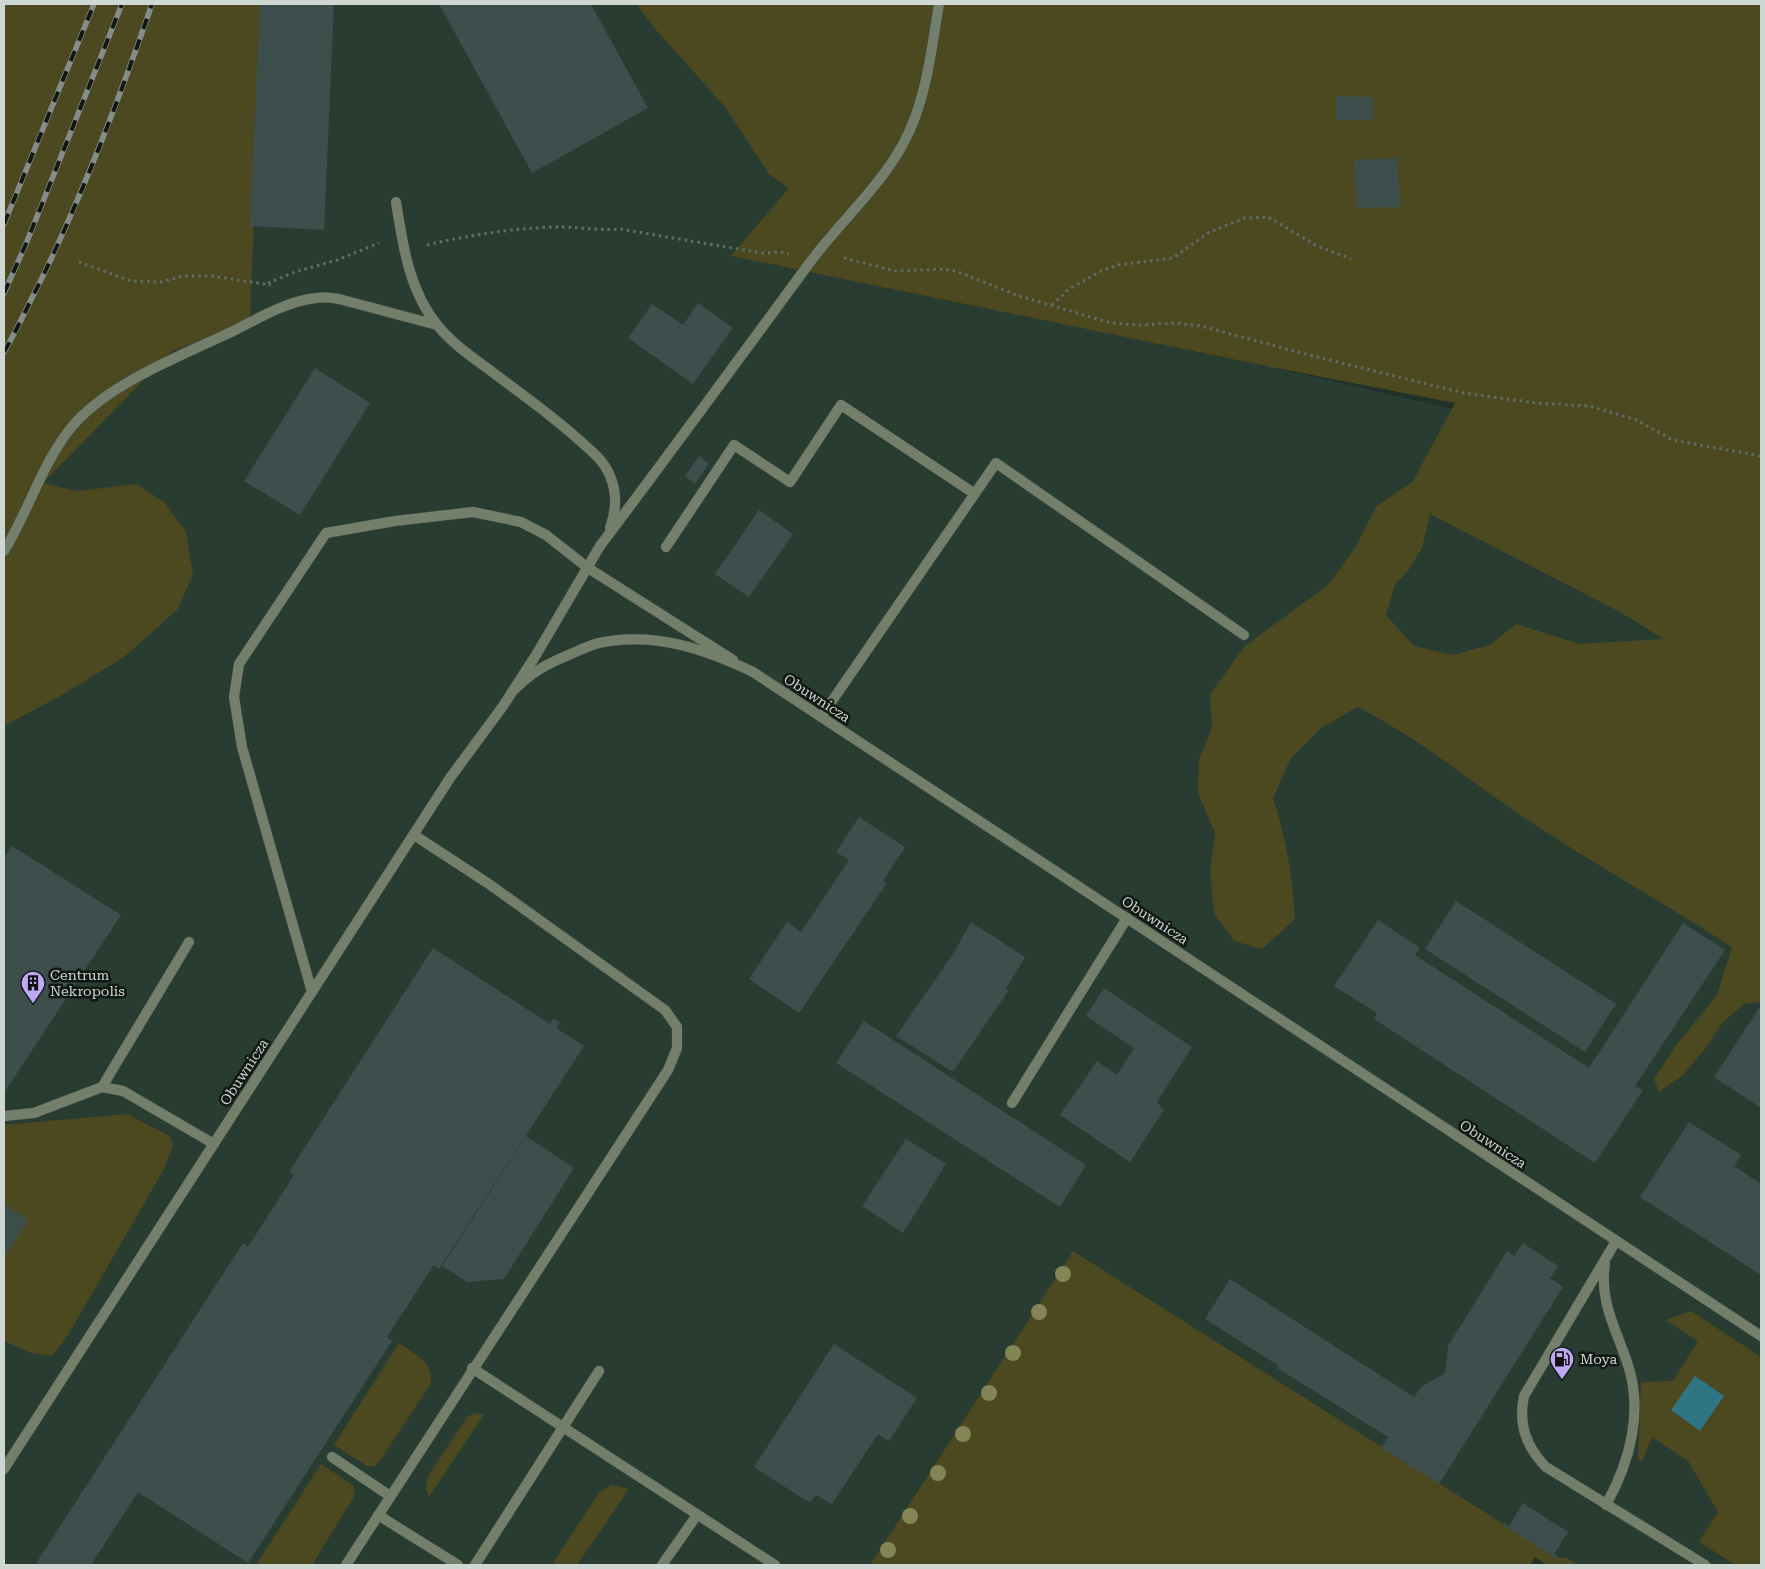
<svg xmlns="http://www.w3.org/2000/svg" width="1765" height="1569" viewBox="0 0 1765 1569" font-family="'Roboto Serif',serif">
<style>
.built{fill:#283c31}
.green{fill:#4c4921;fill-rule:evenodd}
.water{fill:#2f7584}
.building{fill:#3d4e4c}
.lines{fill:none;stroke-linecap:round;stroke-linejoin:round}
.lane-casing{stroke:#3f4b44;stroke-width:11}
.street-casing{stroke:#3f4b44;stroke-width:11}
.path{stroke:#626d67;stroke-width:3;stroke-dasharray:2.5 4;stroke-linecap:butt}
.lane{stroke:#747f6b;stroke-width:10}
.street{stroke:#747f6b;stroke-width:10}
.rail-casing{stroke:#848e88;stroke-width:5.5}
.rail{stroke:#111713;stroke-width:4;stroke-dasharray:11;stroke-linecap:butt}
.tree{fill:#838556}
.labels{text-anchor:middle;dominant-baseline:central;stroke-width:5;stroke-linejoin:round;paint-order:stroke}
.street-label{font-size:14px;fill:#cfd7d2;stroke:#111713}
.poi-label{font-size:14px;fill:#cfd7d2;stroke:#111713;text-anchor:start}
</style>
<rect width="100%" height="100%" fill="#233029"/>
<path class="built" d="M 4,4 L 114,410 L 172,351 L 250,323 L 262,4 L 652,4 L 807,167 L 732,256 L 1271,367 L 1761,480 L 1761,1565 L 1568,1565 L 1354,1432 L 1073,1251 L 870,1565 L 4,1565 Z"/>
<path class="green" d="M 4,4 L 262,4 L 250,323 L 172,351 L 43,483 L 77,491 L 137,484 L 165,503 L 186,532 L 193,575 L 177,610 L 124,657 L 62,695 L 4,726 Z
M 636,4 L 1761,4 L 1761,1002 L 1744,1004 L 1722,1023 L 1704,1050 L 1684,1074 L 1659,1092 L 1654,1079 L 1677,1044 L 1717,995 L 1732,947 C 1660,900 1584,859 1513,810 C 1461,774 1414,735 1357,707 L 1321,728 L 1291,758 L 1273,798 C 1287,842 1292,874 1295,919 L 1262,949 L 1234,941 L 1214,913 L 1210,872 L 1215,833 L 1198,793 L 1199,760 L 1212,727 L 1210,694 L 1245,646 L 1329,584 L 1355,548 L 1376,507 L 1413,481 L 1455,403 L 1271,367 L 731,256 L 789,188 L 769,174 L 726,108 L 658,32 ZM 1430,514 L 1620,612 L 1664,639 L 1580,644 L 1516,624 L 1490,645 L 1453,655 L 1414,646 L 1386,615 L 1395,584 L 1408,571 L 1422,548 Z
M 127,1114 L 170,1136 L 173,1146 L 164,1169 L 68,1335 L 52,1356 L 31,1353 L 4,1341 L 4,1125 Z
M 1073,1251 L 1557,1558 L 1566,1558 L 1579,1565 L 1547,1565 L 1535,1557 L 1530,1565 L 870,1565 Z
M 1691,1311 L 1761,1357 L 1761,1565 L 1736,1565 L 1699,1542 L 1718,1512 L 1688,1461 L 1652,1437 L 1642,1462 L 1638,1459 L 1641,1382 L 1673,1381 L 1698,1341 L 1666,1320 Z
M 399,1343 C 414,1354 434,1362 431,1383 L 381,1459 L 375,1466 L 367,1466 L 334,1445 Z
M 477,1413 L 484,1415 L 429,1497 L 426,1489 L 428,1476 L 468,1416 Z
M 321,1464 L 353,1485 L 355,1495 L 312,1565 L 256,1565 Z
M 612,1485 L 629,1489 L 577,1565 L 552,1565 L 599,1492 Z"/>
<path class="water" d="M 1695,1376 L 1724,1396 L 1700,1431 L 1671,1410 Z"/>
<path class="building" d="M 260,4 L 334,4 L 324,230 L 250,226 Z
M 439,4 L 591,4 L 648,108 L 532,173 Z
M 1336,96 L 1373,97 L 1373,120 L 1336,120 Z
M 1397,158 L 1401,207 L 1357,208 L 1354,160 Z
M 698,303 L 733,328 L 693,384 L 628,338 L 652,304 L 683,325 Z
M 315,368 L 370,403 L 300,515 L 244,481 Z
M 699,456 L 709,464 L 695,484 L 685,476 Z
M 759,510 L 793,534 L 749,597 L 715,574 Z
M 859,817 L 905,847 L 883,881 L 887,883 L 799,1013 L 749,979 L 787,922 L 801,932 L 849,860 L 836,852 Z
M 12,846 L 121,915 L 4,1093 L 4,858 Z
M 1456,901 L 1616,1004 L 1585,1052 L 1425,949 Z
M 1378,920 L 1420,948 L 1415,955 L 1589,1068 L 1683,923 L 1725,950 L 1635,1086 L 1643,1090 L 1595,1163 L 1374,1019 L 1377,1013 L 1334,986 Z
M 971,922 L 1025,957 L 1006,989 L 1008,991 L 953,1072 L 896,1036 L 953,954 Z
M 433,948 L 550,1024 L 554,1018 L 560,1022 L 556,1028 L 584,1046 L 439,1269 L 434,1265 L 387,1337 L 392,1341 L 248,1563 L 138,1492 L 91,1565 L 35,1565 L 243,1243 L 248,1247 L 294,1175 L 289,1172 Z
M 1104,988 L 1192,1047 L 1157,1102 L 1164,1110 L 1130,1162 L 1060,1115 L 1097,1061 L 1117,1075 L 1134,1048 L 1086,1016 Z
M 1761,1005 L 1761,1108 L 1714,1077 Z
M 864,1021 L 1086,1165 L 1060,1207 L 836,1063 Z
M 1689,1122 L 1741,1155 L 1734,1166 L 1761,1184 L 1761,1275 L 1640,1197 Z
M 526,1136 L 574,1168 L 504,1279 L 467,1282 L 442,1266 Z
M 906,1139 L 946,1164 L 903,1233 L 862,1206 Z
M 4,1204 L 28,1220 L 4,1258 Z
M 1523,1243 L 1558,1266 L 1550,1278 L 1563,1287 L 1439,1484 L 1381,1448 L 1388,1437 L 1277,1368 L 1279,1366 L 1205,1319 L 1230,1279 L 1414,1397 L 1421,1387 L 1445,1373 L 1448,1346 L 1507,1251 L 1514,1256 Z
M 834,1344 L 917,1398 L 889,1441 L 878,1434 L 832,1504 L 816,1495 L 810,1503 L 754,1467 Z
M 1523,1503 L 1568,1532 L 1554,1554 L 1559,1557 L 1557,1559 L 1503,1525 L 1504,1523 L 1509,1526 Z"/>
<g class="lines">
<defs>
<path id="lane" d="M 396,202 C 403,246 409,291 438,326 C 453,344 472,357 491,371 C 520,393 550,414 578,439 C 590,450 604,460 610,476 C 617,492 616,511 610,528
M 600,546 C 671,452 741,356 811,261 C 843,218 887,181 909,132 C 927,93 932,46 939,4
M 666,547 L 734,445 L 790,482 L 841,405 L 975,494
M 4,551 C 29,511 44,457 76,422 C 113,382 180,356 229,333 C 254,321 281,304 309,299 C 320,297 329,297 339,299 L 437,325
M 821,717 L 996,463 L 1244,635
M 312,992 L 242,747 L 234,697 L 239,664 L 326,533 L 395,521 L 473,512 L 521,522 L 546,535 L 588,568 L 733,660
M 102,1087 L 189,942
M 1012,1103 L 1127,918
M 4,1116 L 34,1113 L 102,1087 L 123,1091 L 214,1144
M 1616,1241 L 1524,1396 C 1518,1424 1526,1447 1546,1467 L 1705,1565
M 1605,1264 C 1599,1301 1616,1329 1627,1362 C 1644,1410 1630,1462 1606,1505
M 472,1368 L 775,1565
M 332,1457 L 390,1496
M 378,1515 L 458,1565
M 346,1565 L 668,1070 L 677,1048 L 677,1027 L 665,1010 L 489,884 L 414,835
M 475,1565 L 599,1371
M 662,1565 L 697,1515"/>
<path id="street" d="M 511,693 C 530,673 546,664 571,654 C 580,650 590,645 599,643 C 653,631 705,649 753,672 L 1761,1336
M 4,1469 L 450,778 L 503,706 L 536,655 L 600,546"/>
</defs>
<use href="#lane" class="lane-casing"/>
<use href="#street" class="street-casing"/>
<path class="path" d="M 427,245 C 469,235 509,229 552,227 C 575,226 597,231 620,229 L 762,253 L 780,252 L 789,254
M 844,258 L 895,271 L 943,269 L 956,271 L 1016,295 L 1111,323 L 1141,325 L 1176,323 L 1201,326 L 1309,355 L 1464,393 L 1536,403 L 1589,406 L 1637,420 L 1672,440 L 1761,456
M 79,262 L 131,281 L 161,282 L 183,276 L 211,276 L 271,285
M 268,283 L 295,272 L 337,260 L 379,243
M 1052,305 L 1069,289 L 1101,271 L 1118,265 L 1173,258 L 1208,233 L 1245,218 L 1268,217 L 1319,247 L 1351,259"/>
<use href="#lane" class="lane"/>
<use href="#street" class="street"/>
<defs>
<path id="rail" d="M 4,224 L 94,4
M 4,293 L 26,244 L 122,4
M 4,352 C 18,328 29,303 42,278 C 85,189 120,97 152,4"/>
</defs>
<use href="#rail" class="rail-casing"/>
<use href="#rail" class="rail"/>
</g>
<g class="tree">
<circle cx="1063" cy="1274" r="8"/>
<circle cx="1039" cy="1312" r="8"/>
<circle cx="1013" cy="1353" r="8"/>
<circle cx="989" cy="1393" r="8"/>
<circle cx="963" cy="1434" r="8"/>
<circle cx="938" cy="1473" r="8"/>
<circle cx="910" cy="1516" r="8"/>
<circle cx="888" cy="1550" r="8"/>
</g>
<defs>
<symbol id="building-pin" viewBox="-11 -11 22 30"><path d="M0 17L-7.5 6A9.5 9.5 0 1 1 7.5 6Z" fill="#bda9f5" stroke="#111713"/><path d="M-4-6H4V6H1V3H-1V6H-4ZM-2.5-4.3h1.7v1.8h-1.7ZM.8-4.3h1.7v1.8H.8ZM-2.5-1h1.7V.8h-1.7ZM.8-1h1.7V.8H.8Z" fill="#111"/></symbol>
<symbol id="fuel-pin" viewBox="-11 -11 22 30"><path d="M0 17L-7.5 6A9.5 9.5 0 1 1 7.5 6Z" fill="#bda9f5" stroke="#111713"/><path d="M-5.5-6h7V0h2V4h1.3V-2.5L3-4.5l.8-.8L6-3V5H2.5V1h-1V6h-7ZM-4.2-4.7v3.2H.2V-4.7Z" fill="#111"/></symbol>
</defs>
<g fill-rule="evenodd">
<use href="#building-pin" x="19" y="969" width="28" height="38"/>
<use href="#fuel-pin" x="1548" y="1345" width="28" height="38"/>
</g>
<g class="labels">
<g class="street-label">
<text transform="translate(817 698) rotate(33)">Obuwnicza</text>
<text transform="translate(1155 920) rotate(33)">Obuwnicza</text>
<text transform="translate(244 1072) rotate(-57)">Obuwnicza</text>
<text transform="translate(1493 1144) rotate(33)">Obuwnicza</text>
</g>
<g class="poi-label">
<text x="50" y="975">Centrum<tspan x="50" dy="16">Nekropolis</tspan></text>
<text x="1580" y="1359">Moya</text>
</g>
</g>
<rect width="1765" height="1569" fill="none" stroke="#cfd7d2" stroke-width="10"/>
</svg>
